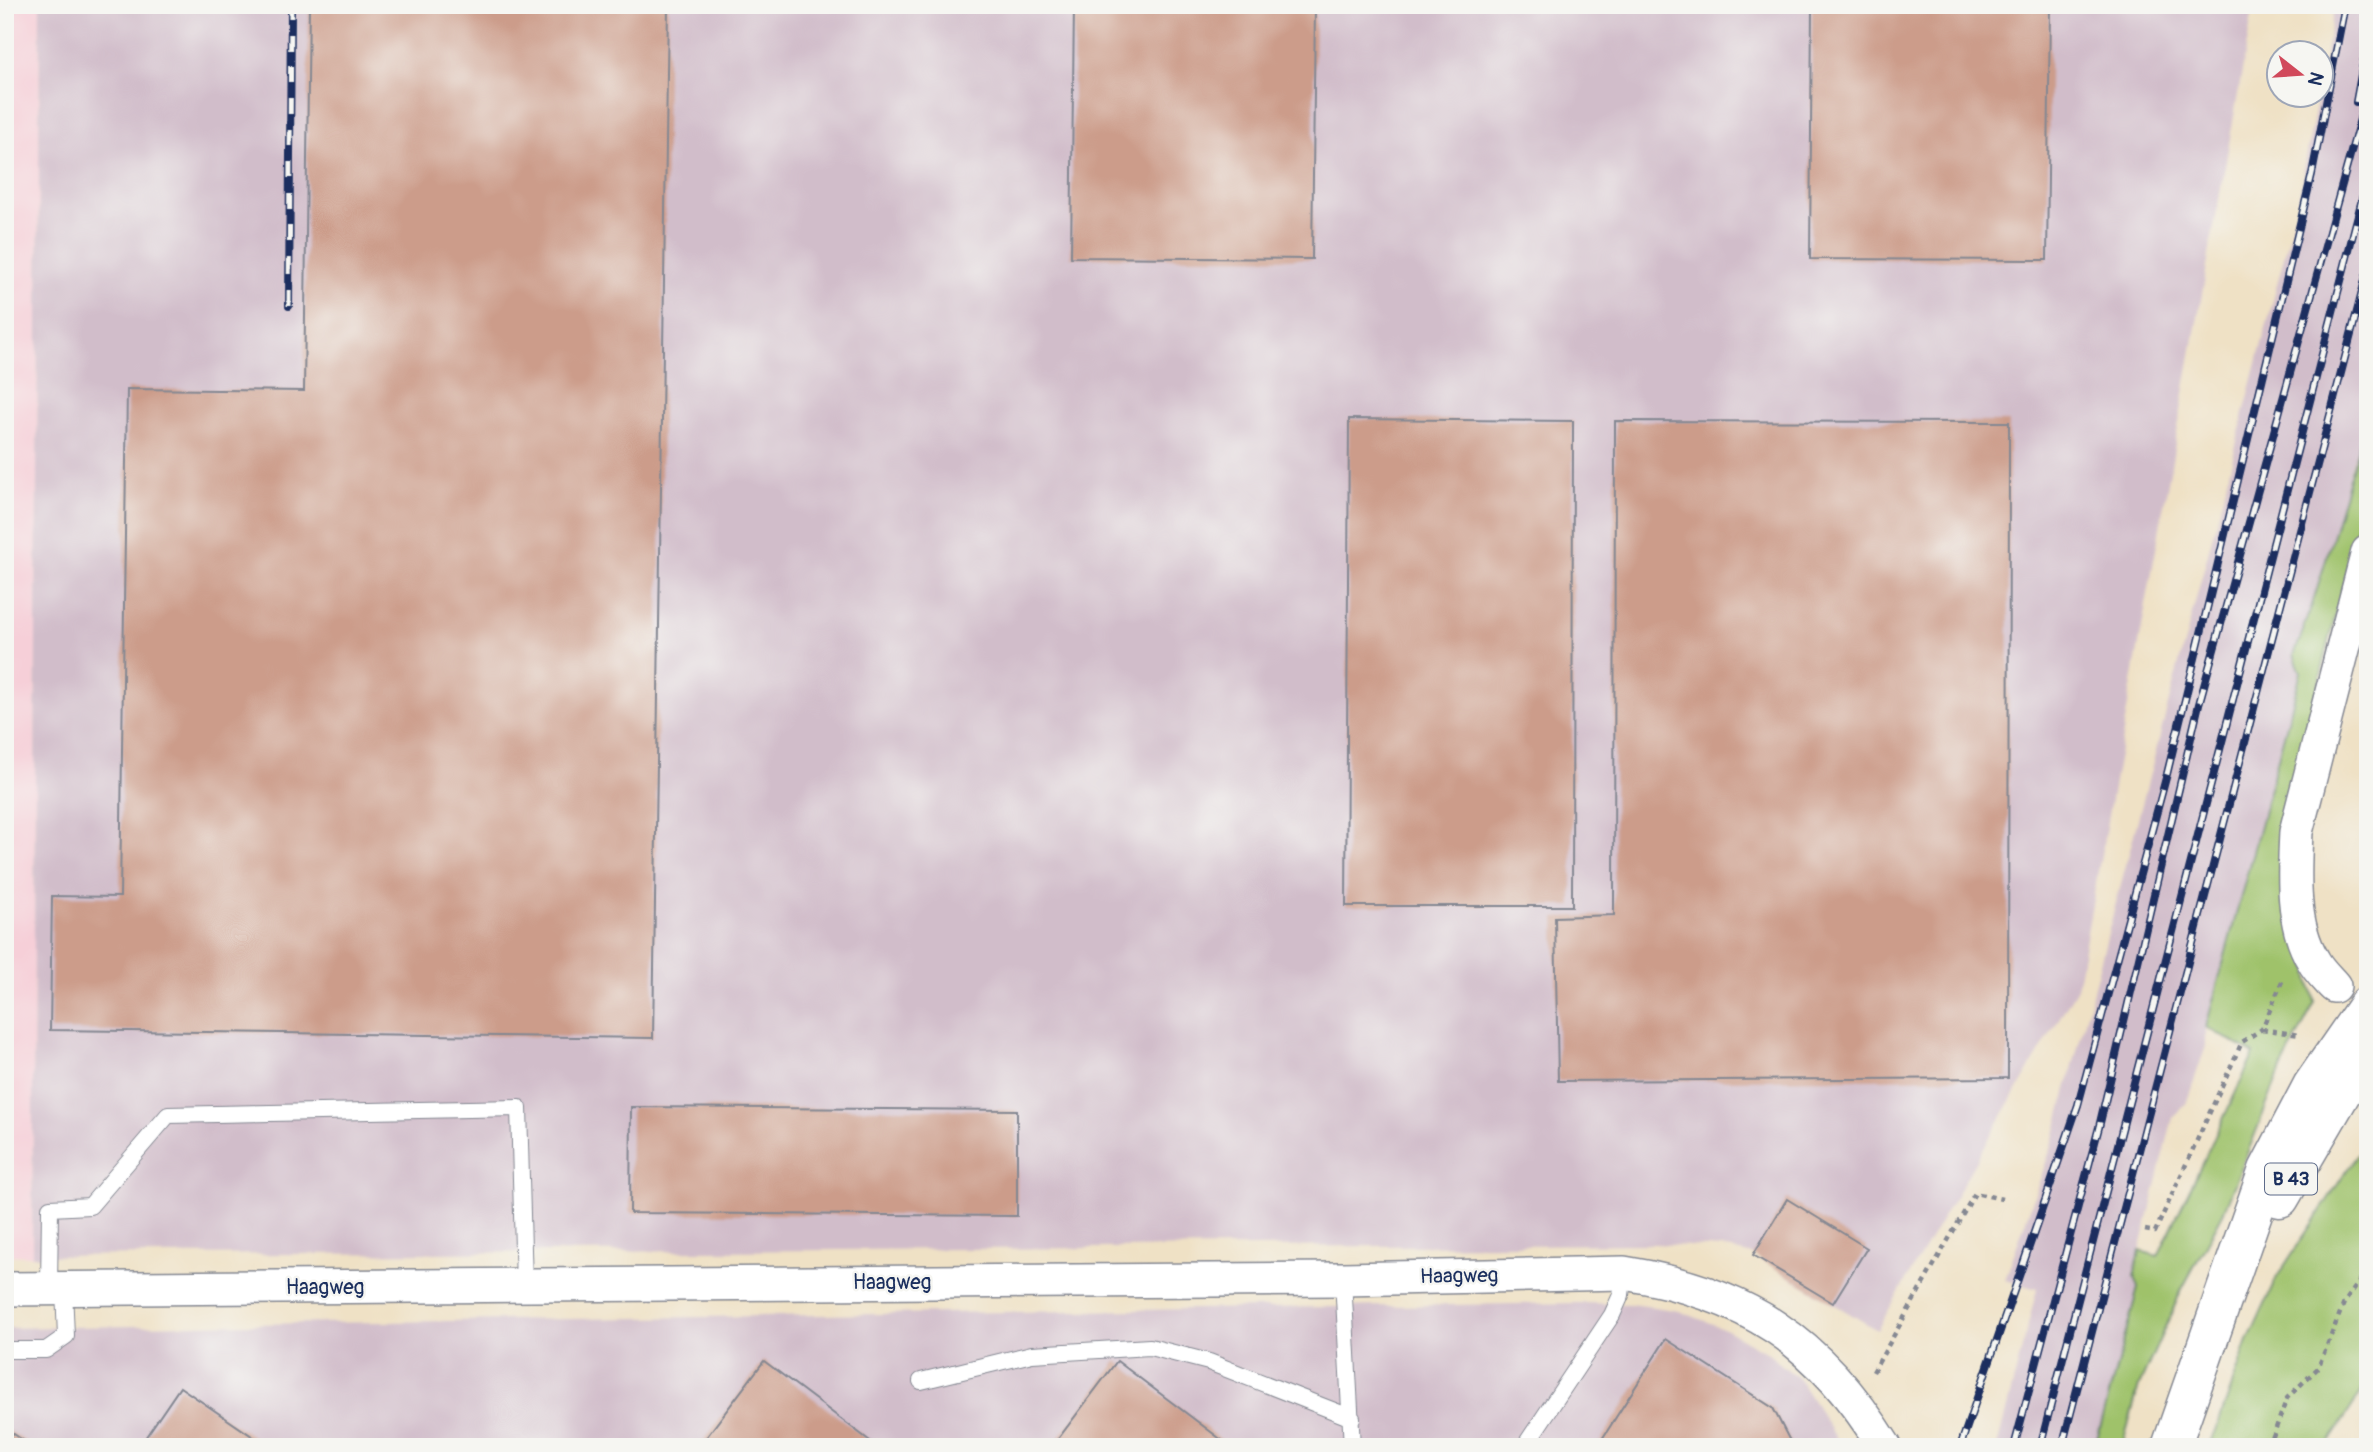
<svg xmlns="http://www.w3.org/2000/svg" width="2373" height="1452" viewBox="0 0 2373 1452" font-family="Pangolin,sans-serif">
<style>
.built{fill:#f6cfd8}
.industrial{fill:#d1bdca}
.green{fill:#9fc26b;stroke:#5d7864;stroke-width:2}
.building{fill:#cc9c8a}
.lines{fill:none;stroke-linecap:round;stroke-linejoin:round}
.lane-casing{stroke:#858892;stroke-width:18}
.street-casing{stroke:#858892;stroke-width:36}
.primary-casing{stroke:#858892;stroke-width:41}
.path{stroke:#858892;stroke-width:4.5;stroke-dasharray:5 5;stroke-linecap:butt}
.lane{stroke:#fff;stroke-width:16}
.street{stroke:#fff;stroke-width:33}
.primary{stroke:#fff;stroke-width:38}
.rail-casing{stroke:#1b2f5e;stroke-width:8}
.rail{stroke:#f6f6f2;stroke-width:5;stroke-dasharray:16;stroke-linecap:butt}
.labels{text-anchor:middle;dominant-baseline:central;stroke-width:5;stroke-linejoin:round;paint-order:stroke}
.shield{fill:#f6f6f2;stroke:#5d6b8a;stroke-width:2}
.shield-label{font-size:19px;font-weight:bold;fill:#1b2f5e}
.street-label{font-size:21px;fill:#1b2f5e;stroke:#f6f6f2}
</style>
<rect width="100%" height="100%" fill="#f6f6f2"/>
<filter id="ink" filterUnits="userSpaceOnUse"><feTurbulence type="fractalNoise" baseFrequency=".0143" numOctaves="2"/><feDisplacementMap in="SourceGraphic" scale="14" xChannelSelector="R" yChannelSelector="G"/><feConvolveMatrix kernelMatrix="1 2 1 2 8 2 1 2 1" color-interpolation-filters="sRGB"/></filter>
<filter id="wash" filterUnits="userSpaceOnUse"><feTurbulence type="fractalNoise" baseFrequency=".00686" numOctaves="4" result="noise"/><feDisplacementMap in="SourceGraphic" scale="28" xChannelSelector="R" yChannelSelector="G"/><feGaussianBlur stdDeviation="1.57" result="paint"/><feColorMatrix in="noise" values="0 0 0 0 0 0 0 0 0 0 0 0 0 0 0 0 0 1.4 0 .05"/><feComposite in="paint" operator="in"/></filter>
<g filter="url(#wash)">
<rect width="100%" height="100%" fill="#efe1c5"/>
<path class="built" d="M 5,5 L 40,5 L 32,1256 L 5,1255 Z"/>
<path class="industrial" d="M 40,5 L 2254,5 L 2077,988 L 1877,1330 L 1753,1255 L 1722,1248 L 1656,1244 L 32,1256 Z
M 2335,5 L 2368,5 L 2368,418 L 2352,463 L 2315,601 L 2294,655 L 2301,672 L 2206,1027 L 2206,1046 L 2186,1104 L 2173,1117 L 2134,1276 L 2138,1288 L 2095,1447 L 1997,1447 L 2037,1289 L 2005,1280 L 2053,1142 L 2221,504 L 2297,206 Z
M 1580,1303 L 1635,1304 L 1679,1311 L 1723,1328 L 1767,1353 L 1799,1379 L 1842,1447 L 5,1447 L 5,1328 Z"/>
<path class="green" d="M 2368,418 L 2368,481 L 2290,803 L 2309,979 L 2315,1002 L 2282,1067 L 2224,1211 L 2182,1289 L 2139,1386 L 2122,1447 L 2095,1447 L 2138,1288 L 2134,1277 L 2140,1251 L 2158,1256 L 2254,1054 L 2206,1027 L 2301,672 L 2294,655 C 2325,577 2341,496 2368,418 Z
M 2368,1138 L 2368,1382 L 2326,1447 L 2210,1447 L 2248,1341 L 2277,1277 Z"/>
<g id="blocks">
<path class="building" d="M 309,5 L 668,5 L 653,1038 L 50,1030 L 52,896 L 120,897 L 127,389 L 304,391 Z
M 1074,5 L 1315,5 L 1312,259 L 1071,257 Z
M 1812,5 L 2050,5 L 2047,260 L 1810,259 Z
M 1349,419 L 1573,421 L 1572,906 L 1346,906 Z
M 1615,421 L 2009,422 L 2008,1078 L 1558,1081 L 1555,917 L 1614,915 Z
M 631,1107 L 1017,1110 L 1017,1216 L 630,1213 Z
M 1787,1199 L 1867,1248 L 1833,1303 L 1753,1255 Z
M 1666,1339 L 1773,1408 L 1793,1447 L 1597,1447 Z
M 764,1361 L 878,1447 L 699,1447 Z
M 1117,1361 L 1231,1447 L 1052,1447 Z
M 180,1387 L 268,1447 L 139,1447 Z
M 5,1428 L 33,1447 L 5,1447 Z"/>
</g>
</g>
<g filter="url(#ink)">
<use href="#blocks" fill-opacity="0" stroke="#858892" stroke-width="2"/>
<g class="lines">
<defs>
<path id="lane" d="M 1343,1279 L 1352,1447
M 49,1289 L 50,1208 L 90,1206 L 168,1115 L 519,1108 L 524,1285
M 5,1350 L 46,1350 L 66,1336 L 64,1289
M 921,1381 L 1032,1354 L 1150,1347 L 1209,1362 L 1352,1418
M 1524,1447 L 1612,1315 L 1621,1295 L 1624,1273"/>
<path id="street" d="M 2334,986 C 2327,978 2318,970 2313,960 C 2291,924 2294,873 2296,832 L 2368,552
M 5,1289 L 1343,1279 L 1624,1273 C 1745,1292 1820,1341 1885,1447"/>
<path id="primary" d="M 2280,1198 L 2368,1047
M 2171,1447 L 2268,1170 L 2312,1086 L 2368,1005"/>
</defs>
<use href="#lane" class="lane-casing"/>
<use href="#street" class="street-casing"/>
<use href="#primary" class="primary-casing"/>
<path class="path" d="M 2262,1029 L 2299,1035
M 2145,1230 L 2155,1232 L 2242,1042 L 2262,1029 L 2283,979
M 1873,1372 L 1975,1193 L 2002,1199
M 2269,1447 L 2287,1398 L 2318,1368 L 2344,1303 L 2368,1269"/>
<use href="#lane" class="lane"/>
<use href="#street" class="street"/>
<use href="#primary" class="primary"/>
<defs>
<path id="rail" d="M 2356,102 L 2368,37
M 289,306 L 291,5
M 1960,1447 L 2078,1105 L 2167,774 L 2312,174 L 2345,5
M 2014,1447 L 2099,1127 L 2199,704 L 2368,90
M 2040,1447 L 2368,176
M 2062,1447 L 2368,269"/>
</defs>
<use href="#rail" class="rail-casing"/>
<use href="#rail" class="rail"/>
</g>
</g>
<g class="labels">
<rect class="shield" x="2265" y="1163.5" width="52" height="31" rx="5"/>
<g class="shield-label">
<text x="2291" y="1179">B 43</text>
</g>
<g class="street-label">
<text transform="translate(1459 1276) rotate(-1)">Haagweg</text>
<text x="892" y="1282">Haagweg</text>
<text x="325" y="1287">Haagweg</text>
</g>
</g>
<rect width="2373" height="1452" fill="none" stroke="#f6f6f2" stroke-width="28"/>
<g transform="translate(2300 74) rotate(107)"><circle r="33" fill="#f6f6f2" stroke="#9ea6b7" stroke-width="2"/>
<path d="M0-5L12 26L0 18L-12 26Z" fill="#d1495b"/>
<text y="-10" font-size="19" font-weight="bold" text-anchor="middle" fill="#1b2f5e">N</text>
</g>
</svg>
